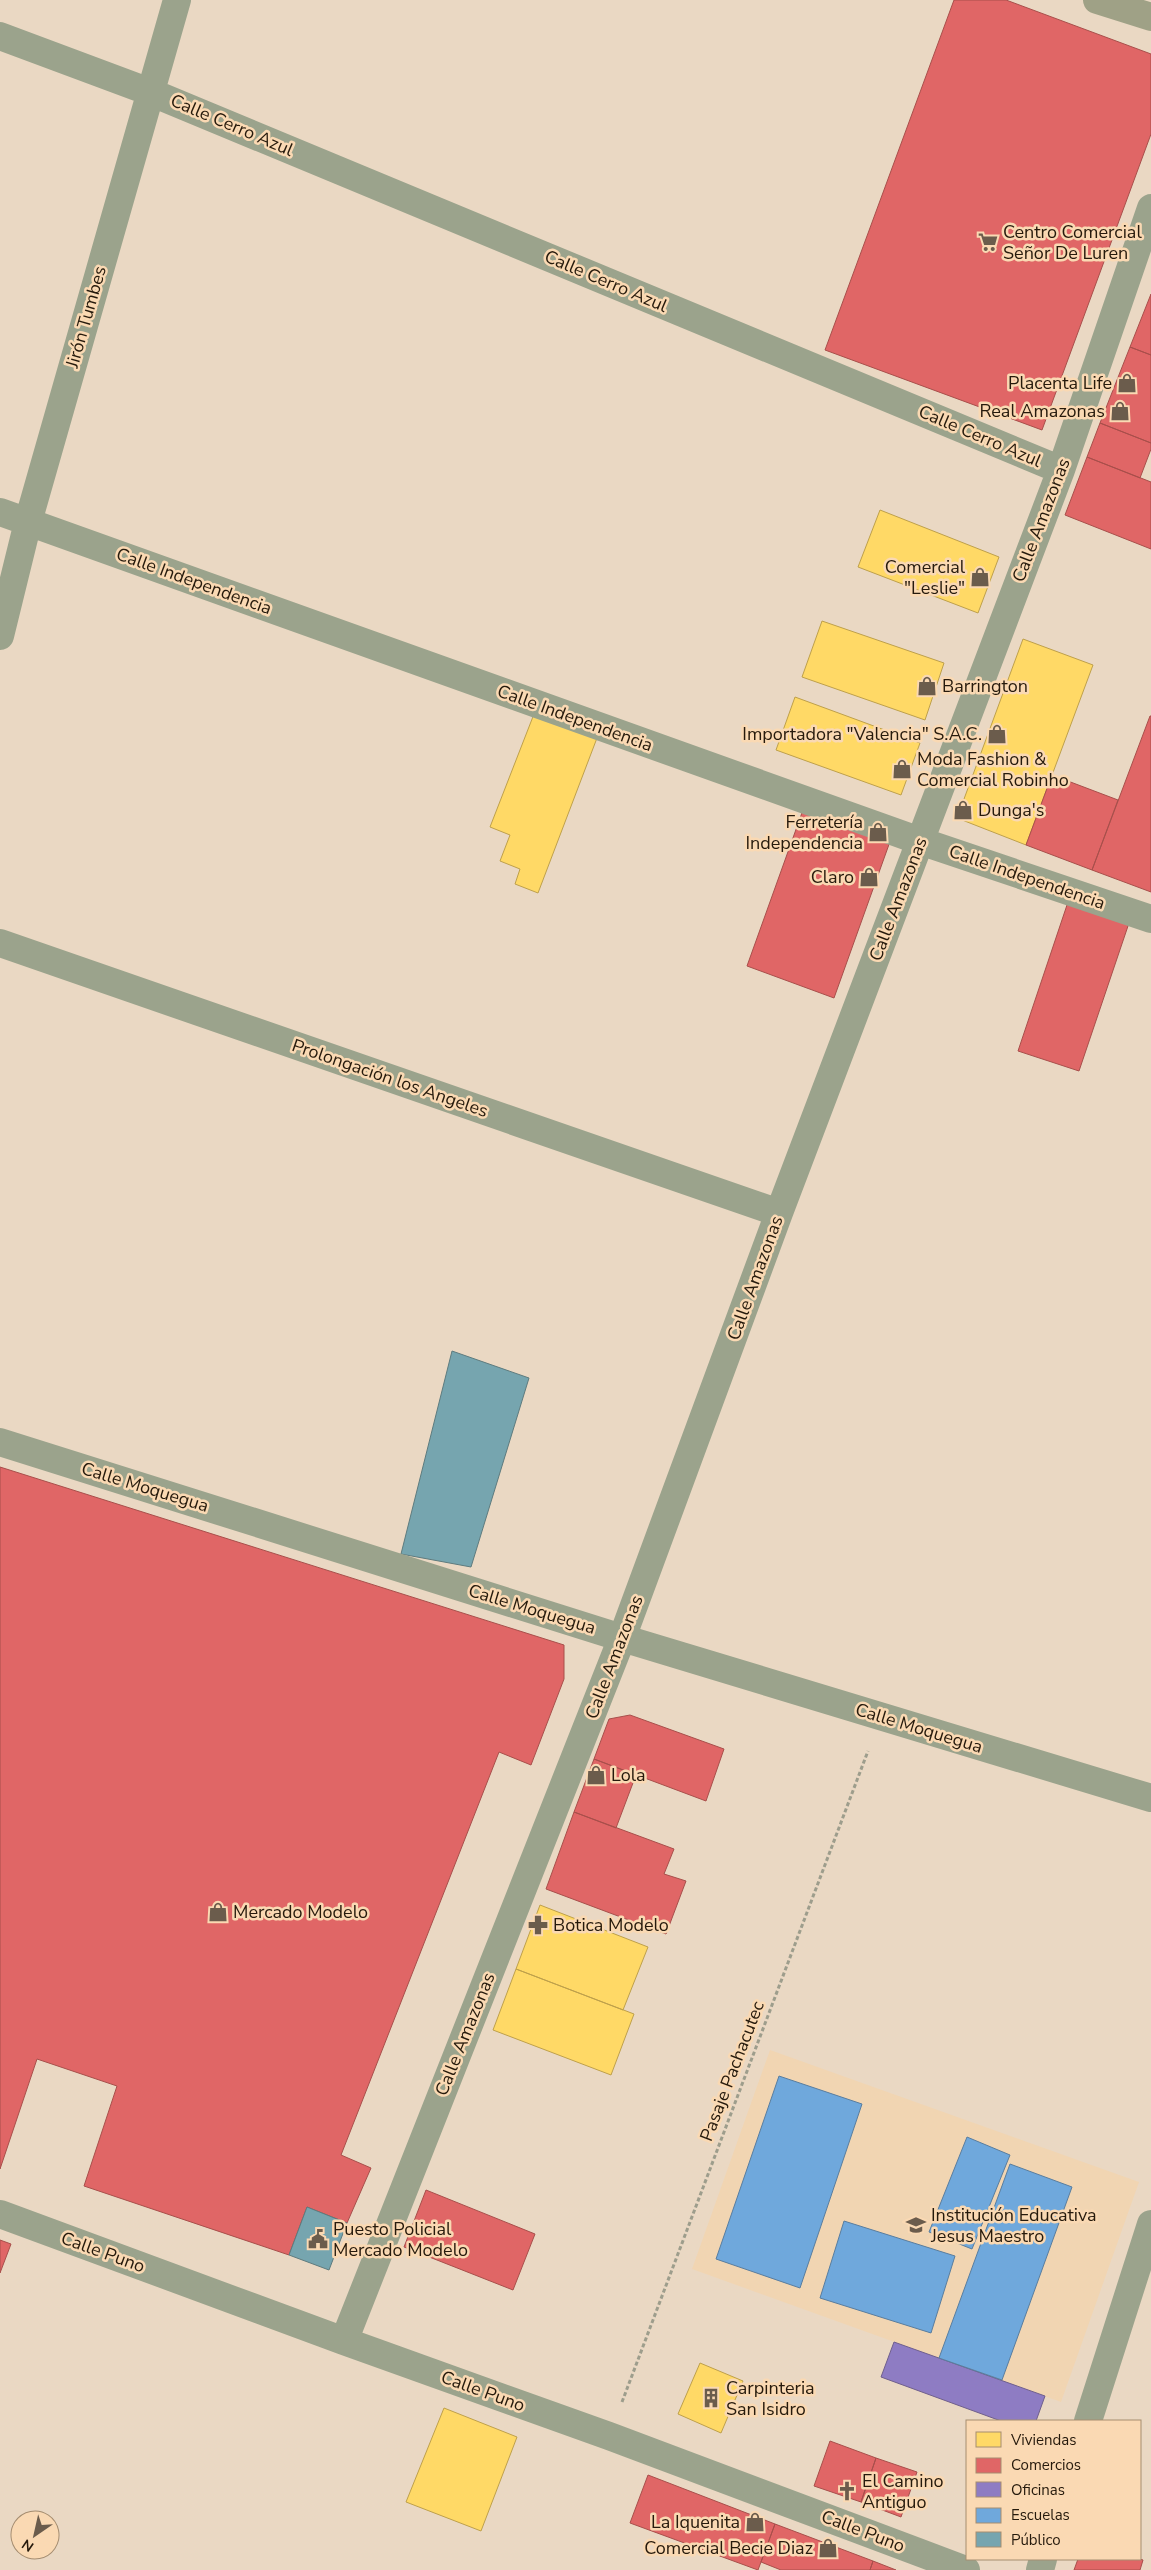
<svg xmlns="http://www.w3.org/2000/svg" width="1151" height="2570" viewBox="0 0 1151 2570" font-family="'Nunito Sans',sans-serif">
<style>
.built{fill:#f1d5b2}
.homes{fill:#ffd966;stroke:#bea04b}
.shops{fill:#e06666;stroke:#a84f4b}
.offices{fill:#8e7cc3;stroke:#6f5f8c}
.schools{fill:#6fa8dc;stroke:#597d9e}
.public{fill:#76a5af;stroke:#5e7b7e}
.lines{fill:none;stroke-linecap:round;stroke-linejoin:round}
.path{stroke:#9d9d8c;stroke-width:3;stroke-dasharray:4 2.5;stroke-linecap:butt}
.street{stroke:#9ba38c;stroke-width:28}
.primary{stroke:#9fa186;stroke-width:28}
.labels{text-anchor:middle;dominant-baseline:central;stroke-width:5;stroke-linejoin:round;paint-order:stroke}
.street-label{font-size:18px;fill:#261a0c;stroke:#fad9b3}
.poi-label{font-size:18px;fill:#261a0c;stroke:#fad9b3;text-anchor:start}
</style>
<rect width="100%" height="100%" fill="#ead8c3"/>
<path class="built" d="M 770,2050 L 1139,2182 L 1061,2402 L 692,2269 Z"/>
<path class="homes" d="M 880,510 L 999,557 L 978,613 L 858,567 Z
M 822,621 L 944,663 L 925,720 L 802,677 Z
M 1023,639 L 1093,665 L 1026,845 L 957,818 Z
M 795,697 L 920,743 L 901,795 L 776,750 Z
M 534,714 L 597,738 L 538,893 L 515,884 L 520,869 L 500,861 L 510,835 L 490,827 Z
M 540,1905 L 648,1947 L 623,2010 L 516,1969 Z
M 516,1969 L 634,2014 L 611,2075 L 493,2030 Z
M 700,2363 L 743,2381 L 721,2433 L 678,2414 Z
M 444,2408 L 517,2437 L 481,2531 L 406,2502 Z"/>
<path class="shops" d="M 954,0 L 1006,0 L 1151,54 L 1151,134 L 1042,430 L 825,350 Z
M 1151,294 L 1151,355 L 1130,347 Z
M 1130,347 L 1151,355 L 1151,443 L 1100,423 Z
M 1100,423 L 1151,443 L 1151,449 L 1140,478 L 1087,457 Z
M 1087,457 L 1151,482 L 1151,549 L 1065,515 Z
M 1150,716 L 1151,716 L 1151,892 L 1092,870 Z
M 1052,775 L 1118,800 L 1092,870 L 1026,845 Z
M 808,796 L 892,836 L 834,998 L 747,966 Z
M 1068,902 L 1129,923 L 1079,1071 L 1018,1051 Z
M 0,1467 L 564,1645 L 564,1679 L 531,1765 L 499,1752 L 341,2155 L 371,2168 L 347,2223 L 307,2207 L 289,2255 L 84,2186 L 117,2086 L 37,2059 L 0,2169 Z
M 630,1715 L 724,1749 L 706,1801 L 594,1759 L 609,1719 Z
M 594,1759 L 636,1775 L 616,1828 L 574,1812 Z
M 574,1812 L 674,1849 L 664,1874 L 686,1881 L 666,1934 L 546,1889 Z
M 426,2190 L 535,2234 L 513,2290 L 404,2247 Z
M 0,2240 L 11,2244 L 0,2273 Z
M 830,2441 L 876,2458 L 861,2502 L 814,2486 Z
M 876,2458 L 917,2472 L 901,2517 L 861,2502 Z
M 648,2475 L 775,2524 L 758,2570 L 630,2523 Z
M 775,2524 L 873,2561 L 870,2570 L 781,2570 L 761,2562 Z
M 1078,2559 L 1140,2559 L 1143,2560 L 1140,2570 L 1074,2570 Z
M 873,2561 L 896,2570 L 870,2570 Z"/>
<path class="offices" d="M 894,2342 L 1045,2396 L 1036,2421 L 1001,2421 L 881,2377 Z"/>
<path class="schools" d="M 779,2076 L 862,2104 L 800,2288 L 716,2259 Z
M 967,2137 L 1010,2155 L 972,2249 L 929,2232 Z
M 1010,2164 L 1072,2187 L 1002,2380 L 939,2358 Z
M 844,2221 L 955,2256 L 931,2333 L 820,2298 Z"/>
<path class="public" d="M 452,1351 L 529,1378 L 471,1567 L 401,1554 Z
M 307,2207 L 347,2223 L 329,2270 L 289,2255 Z"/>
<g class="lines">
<path class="path" d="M 622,2402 L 868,1751"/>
<path class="street" d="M 0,36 L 150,92 L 1061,470
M 0,512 L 920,841 L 1151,919
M 0,636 L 28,522 L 177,0
M 0,943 L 779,1213
M 0,1442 L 622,1638 L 1151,1798
M 0,2214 L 344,2341 L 609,2436 L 966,2570
M 344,2341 L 622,1638 L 779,1213 L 1061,470 L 1151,208
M 1088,2421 L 1151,2224
M 1040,2570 L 1043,2559"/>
<path class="primary" d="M 1097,0 L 1151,17"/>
</g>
<defs>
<symbol id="supermarket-bare" viewBox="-9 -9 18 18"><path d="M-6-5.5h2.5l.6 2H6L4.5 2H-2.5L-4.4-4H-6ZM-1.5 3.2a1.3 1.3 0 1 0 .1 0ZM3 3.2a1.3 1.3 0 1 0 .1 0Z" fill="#6b5c4c" stroke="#fad9b3" stroke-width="2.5" paint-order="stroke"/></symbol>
<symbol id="shop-bare" viewBox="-9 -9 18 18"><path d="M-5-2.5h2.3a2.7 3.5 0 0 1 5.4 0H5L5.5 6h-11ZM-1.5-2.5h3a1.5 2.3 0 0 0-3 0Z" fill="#6b5c4c" stroke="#fad9b3" stroke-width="2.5" paint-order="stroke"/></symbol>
<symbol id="pharmacy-bare" viewBox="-9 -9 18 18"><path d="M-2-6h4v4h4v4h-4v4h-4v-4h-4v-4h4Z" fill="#6b5c4c" stroke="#fad9b3" stroke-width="2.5" paint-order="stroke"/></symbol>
<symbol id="school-bare" viewBox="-9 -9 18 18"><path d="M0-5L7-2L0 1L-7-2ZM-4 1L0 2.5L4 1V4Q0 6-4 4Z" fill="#6b5c4c" stroke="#fad9b3" stroke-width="2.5" paint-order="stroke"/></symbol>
<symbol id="civic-bare" viewBox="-9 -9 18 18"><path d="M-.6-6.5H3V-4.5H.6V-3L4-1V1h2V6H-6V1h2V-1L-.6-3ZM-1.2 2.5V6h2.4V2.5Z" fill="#6b5c4c" stroke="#fad9b3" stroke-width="2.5" paint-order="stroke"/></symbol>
<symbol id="building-bare" viewBox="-9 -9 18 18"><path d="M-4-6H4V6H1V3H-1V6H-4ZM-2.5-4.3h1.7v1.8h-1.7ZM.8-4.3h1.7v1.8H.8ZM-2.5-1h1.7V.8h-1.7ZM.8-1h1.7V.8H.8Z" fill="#6b5c4c" stroke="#fad9b3" stroke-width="2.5" paint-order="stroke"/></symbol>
<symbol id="church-bare" viewBox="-9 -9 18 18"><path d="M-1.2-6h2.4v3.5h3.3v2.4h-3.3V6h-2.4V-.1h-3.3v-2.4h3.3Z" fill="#6b5c4c" stroke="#fad9b3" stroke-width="2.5" paint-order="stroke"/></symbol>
</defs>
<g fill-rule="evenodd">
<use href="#supermarket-bare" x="974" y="228" width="28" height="28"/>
<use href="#shop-bare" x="1113" y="369" width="28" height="28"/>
<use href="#shop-bare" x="1106" y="397" width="28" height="28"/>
<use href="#shop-bare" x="966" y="563" width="28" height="28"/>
<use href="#shop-bare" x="913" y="672" width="28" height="28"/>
<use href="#shop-bare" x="983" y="720" width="28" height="28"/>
<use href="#shop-bare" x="888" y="755" width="28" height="28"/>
<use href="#shop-bare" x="949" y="796" width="28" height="28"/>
<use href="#shop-bare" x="864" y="818" width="28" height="28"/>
<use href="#shop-bare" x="855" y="863" width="28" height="28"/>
<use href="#shop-bare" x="582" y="1761" width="28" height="28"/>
<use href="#shop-bare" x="204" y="1898" width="28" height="28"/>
<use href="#pharmacy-bare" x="524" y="1911" width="28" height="28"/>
<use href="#school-bare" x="902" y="2211" width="28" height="28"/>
<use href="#civic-bare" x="304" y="2225" width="28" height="28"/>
<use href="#building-bare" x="697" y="2384" width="28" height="28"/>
<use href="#church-bare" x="833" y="2477" width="28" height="28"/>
<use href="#shop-bare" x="741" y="2508" width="28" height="28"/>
<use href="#shop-bare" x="814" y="2534" width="28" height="28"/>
</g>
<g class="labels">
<g class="street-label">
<text transform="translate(232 125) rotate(23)">Calle Cerro Azul</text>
<text transform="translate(606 281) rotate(23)">Calle Cerro Azul</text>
<text transform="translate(86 317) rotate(-74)">Jirón Tumbes</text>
<text transform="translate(980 436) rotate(23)">Calle Cerro Azul</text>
<text transform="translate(1041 520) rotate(-69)">Calle Amazonas</text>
<text transform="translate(194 581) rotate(20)">Calle Independencia</text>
<text transform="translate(575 718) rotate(20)">Calle Independencia</text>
<text transform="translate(1027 877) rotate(19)">Calle Independencia</text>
<text transform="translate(898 899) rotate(-69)">Calle Amazonas</text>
<text transform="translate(390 1078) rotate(19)">Prolongación los Angeles</text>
<text transform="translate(755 1278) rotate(-70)">Calle Amazonas</text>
<text transform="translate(145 1487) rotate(17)">Calle Moquegua</text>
<text transform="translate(532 1609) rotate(17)">Calle Moquegua</text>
<text transform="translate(614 1657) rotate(-69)">Calle Amazonas</text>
<text transform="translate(919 1728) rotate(17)">Calle Moquegua</text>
<text transform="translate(465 2034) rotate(-68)">Calle Amazonas</text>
<text transform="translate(732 2071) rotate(-69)">Pasaje Pachacutec</text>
<text transform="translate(103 2252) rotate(20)">Calle Puno</text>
<text transform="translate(483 2391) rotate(20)">Calle Puno</text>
<text transform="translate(863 2531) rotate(21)">Calle Puno</text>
</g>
<g class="poi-label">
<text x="1003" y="232">Centro Comercial<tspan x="1003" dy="21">Señor De Luren</tspan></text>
<text x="1112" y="383" text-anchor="end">Placenta Life</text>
<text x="1105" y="411" text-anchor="end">Real Amazonas</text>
<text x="965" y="567" text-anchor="end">Comercial<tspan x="965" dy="21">"Leslie"</tspan></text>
<text x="942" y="686">Barrington</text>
<text x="982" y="734" text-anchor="end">Importadora "Valencia" S.A.C.</text>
<text x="917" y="759">Moda Fashion &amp;<tspan x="917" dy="21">Comercial Robinho</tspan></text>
<text x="978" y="810">Dunga's</text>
<text x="863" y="822" text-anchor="end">Ferretería<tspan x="863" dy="21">Independencia</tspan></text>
<text x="854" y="877" text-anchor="end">Claro</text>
<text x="611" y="1775">Lola</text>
<text x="233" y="1912">Mercado Modelo</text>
<text x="553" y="1925">Botica Modelo</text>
<text x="931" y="2215">Institución Educativa<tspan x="931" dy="21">Jesus Maestro</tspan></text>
<text x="333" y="2229">Puesto Policial<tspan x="333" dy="21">Mercado Modelo</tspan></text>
<text x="726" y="2388">Carpinteria<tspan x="726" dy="21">San Isidro</tspan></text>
<text x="862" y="2481">El Camino<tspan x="862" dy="21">Antiguo</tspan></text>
<text x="740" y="2522" text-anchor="end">La Iquenita</text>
<text x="813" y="2548" text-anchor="end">Comercial Becie Diaz</text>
</g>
</g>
<rect x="966" y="2420" width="175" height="140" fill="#fad9b3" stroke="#a58d70"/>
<rect x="976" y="2432" width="25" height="15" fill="#ffd966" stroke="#a58d70"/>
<text x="1011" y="2445" font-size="15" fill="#261a0c">Viviendas</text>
<rect x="976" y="2458" width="25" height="15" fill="#e06666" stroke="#a58d70"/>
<text x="1011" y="2470" font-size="15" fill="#261a0c">Comercios</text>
<rect x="976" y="2482" width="25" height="15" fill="#8e7cc3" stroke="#a58d70"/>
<text x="1011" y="2495" font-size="15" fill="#261a0c">Oficinas</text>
<rect x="976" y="2508" width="25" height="15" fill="#6fa8dc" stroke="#a58d70"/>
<text x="1011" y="2520" font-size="15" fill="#261a0c">Escuelas</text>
<rect x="976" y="2532" width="25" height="15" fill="#76a5af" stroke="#a58d70"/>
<text x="1011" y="2545" font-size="15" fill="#261a0c">Público</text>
<g transform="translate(35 2535) rotate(214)"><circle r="24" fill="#fad9b3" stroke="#a58d70"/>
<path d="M0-4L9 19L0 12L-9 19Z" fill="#6b5c4c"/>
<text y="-8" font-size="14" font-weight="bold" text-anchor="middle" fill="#261a0c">N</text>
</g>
</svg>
